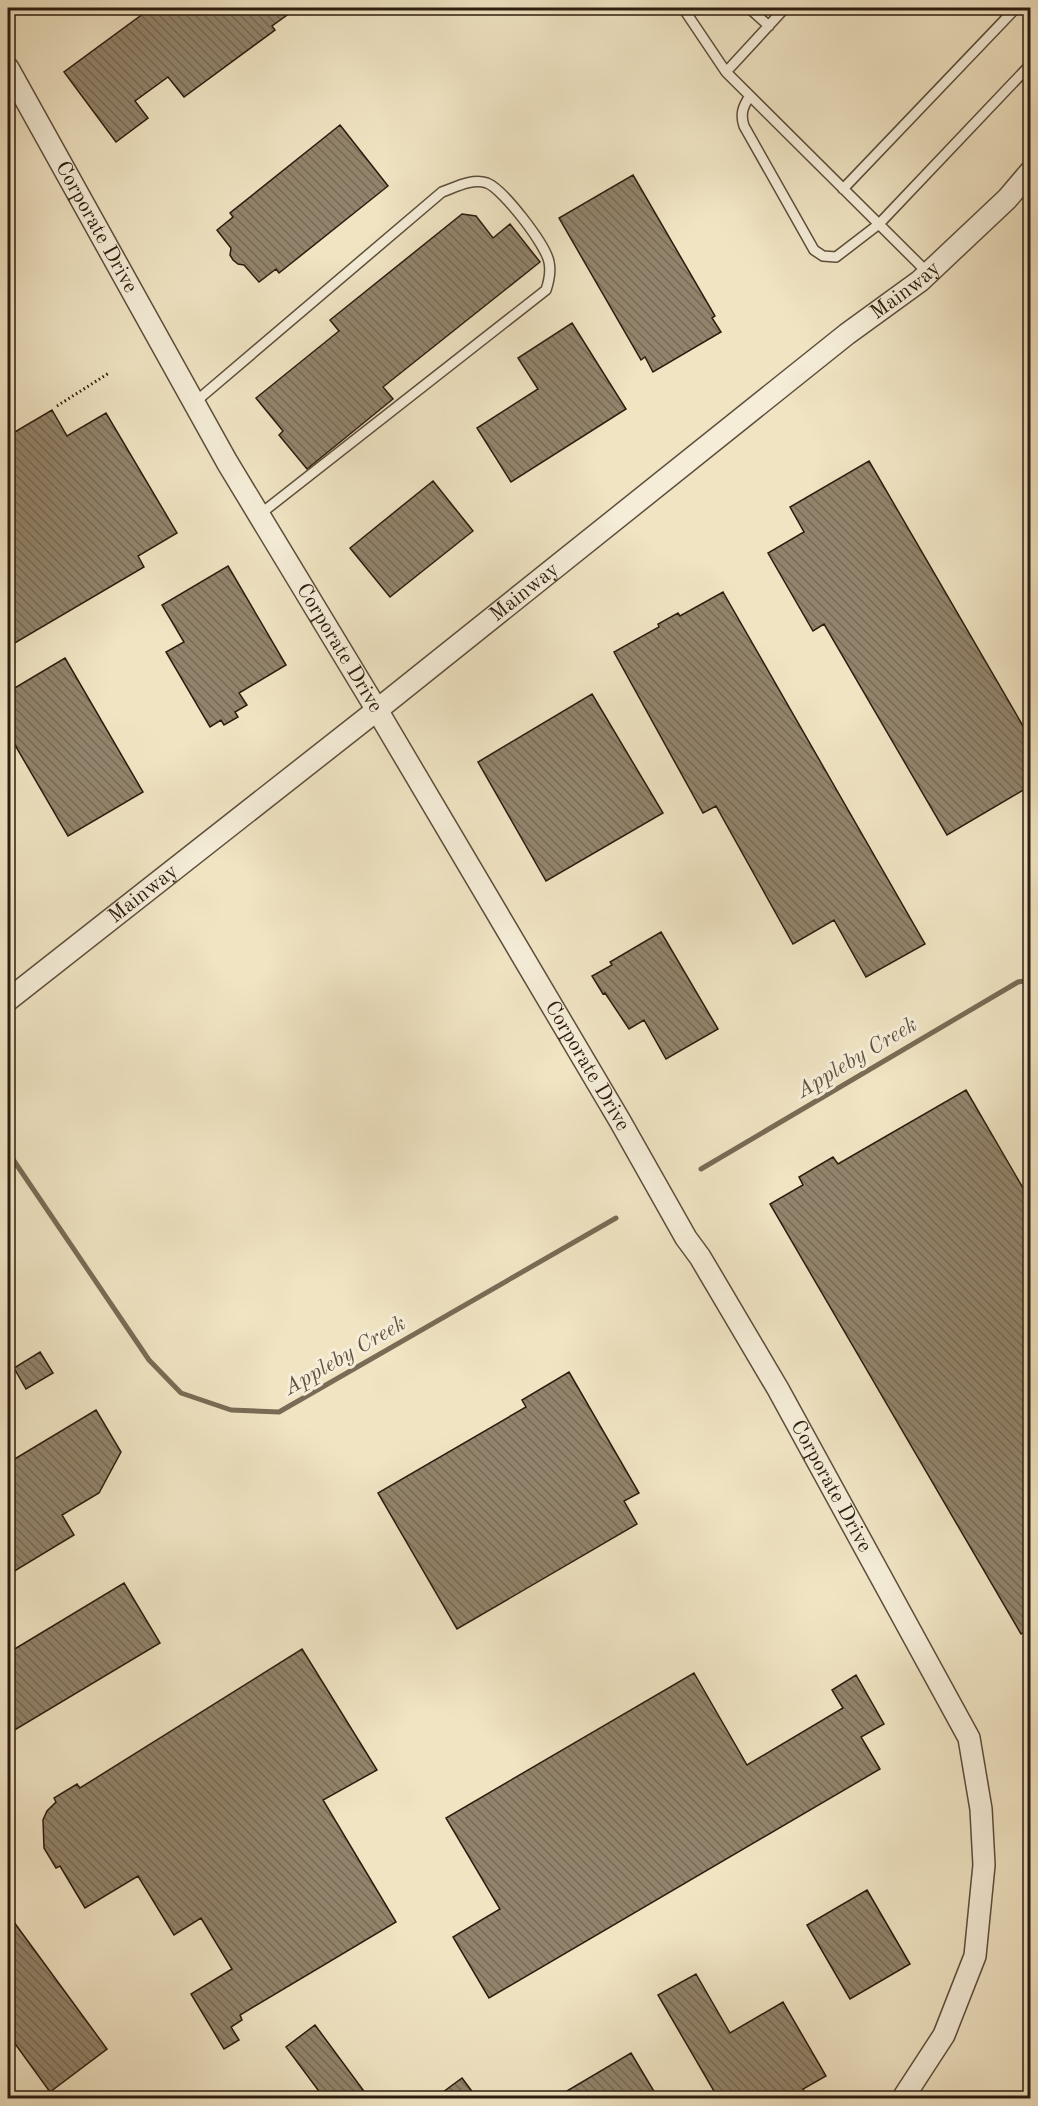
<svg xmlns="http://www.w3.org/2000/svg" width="1038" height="2106" viewBox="0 0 1038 2106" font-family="'Old Standard TT',serif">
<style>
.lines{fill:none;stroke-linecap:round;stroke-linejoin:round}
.stream{stroke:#796b55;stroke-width:5}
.building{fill:url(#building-back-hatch);stroke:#2c1c0e;stroke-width:1.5}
.service-casing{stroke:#5d4e3b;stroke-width:12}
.tertiary-casing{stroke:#5d4e3b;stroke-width:24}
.path{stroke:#2c1c0e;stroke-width:3;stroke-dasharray:1.5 3;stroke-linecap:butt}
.service{stroke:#f5edd8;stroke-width:9}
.tertiary{stroke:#f5edd8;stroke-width:21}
.labels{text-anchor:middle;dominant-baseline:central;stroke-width:6;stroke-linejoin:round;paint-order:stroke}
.street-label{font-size:21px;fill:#2c1c0e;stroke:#f5edd8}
.water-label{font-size:22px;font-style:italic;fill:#60513e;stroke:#f5edd8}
</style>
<defs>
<pattern id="building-back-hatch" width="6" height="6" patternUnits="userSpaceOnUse" patternTransform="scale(1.5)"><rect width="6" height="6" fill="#92846c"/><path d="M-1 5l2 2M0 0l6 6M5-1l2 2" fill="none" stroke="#776b57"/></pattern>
</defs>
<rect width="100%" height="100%" fill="#f0e4c3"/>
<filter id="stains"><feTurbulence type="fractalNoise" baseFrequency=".00333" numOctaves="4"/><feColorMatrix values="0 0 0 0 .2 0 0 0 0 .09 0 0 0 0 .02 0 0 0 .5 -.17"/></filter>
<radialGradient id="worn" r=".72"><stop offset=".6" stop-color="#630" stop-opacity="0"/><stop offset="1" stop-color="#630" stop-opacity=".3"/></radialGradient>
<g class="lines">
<path class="stream" d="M 8,1152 L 149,1360 L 181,1393 L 231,1410 L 279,1412 L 616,1218
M 701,1169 L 1018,982 L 1030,980"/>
</g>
<path class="building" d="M 151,8 L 297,8 L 272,26 L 275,30 L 184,97 L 168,77 L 135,101 L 148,118 L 116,142 L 64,72 Z
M 340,125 L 388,186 L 279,273 L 276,269 L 259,282 L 244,265 L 238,264 L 233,260 L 230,255 L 231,248 L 217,230 L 233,217 L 230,213 Z
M 633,175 L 715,316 L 712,318 L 721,332 L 653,372 L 645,357 L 641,360 L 559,218 Z
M 462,214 L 476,216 L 493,238 L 510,224 L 540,262 L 383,387 L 393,399 L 307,469 L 279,435 L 283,431 L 256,398 L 339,331 L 330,320 Z
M 572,323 L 626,409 L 511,482 L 477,428 L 538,389 L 518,358 Z
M 52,410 L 67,436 L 106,413 L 177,533 L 138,556 L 144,567 L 8,647 L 8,436 Z
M 869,461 L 1030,738 L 1030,786 L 947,835 L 824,624 L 813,631 L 768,553 L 804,532 L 790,507 Z
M 433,481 L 473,531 L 390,597 L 350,548 Z
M 228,566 L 286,665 L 239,693 L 247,705 L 235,712 L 238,717 L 224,725 L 221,720 L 210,727 L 166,652 L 184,642 L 162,605 Z
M 723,592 L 925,944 L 866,977 L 834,920 L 793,944 L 716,806 L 703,813 L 614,652 L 659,627 L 658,624 L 678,613 L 680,616 Z
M 65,658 L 143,792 L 68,836 L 8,733 L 8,692 Z
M 592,694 L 663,813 L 546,881 L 478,762 Z
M 661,932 L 718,1029 L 666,1059 L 644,1020 L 629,1029 L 605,993 L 603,994 L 592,976 L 612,965 L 610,962 Z
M 966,1090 L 1030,1200 L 1030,1628 L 1021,1634 L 770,1204 L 803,1185 L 799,1177 L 833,1157 L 838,1164 Z
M 40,1352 L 53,1373 L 26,1389 L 14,1368 Z
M 569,1372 L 639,1493 L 624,1501 L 637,1524 L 457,1629 L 378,1493 L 526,1407 L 522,1400 Z
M 96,1410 L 121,1452 L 99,1493 L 62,1515 L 74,1535 L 8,1575 L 8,1463 Z
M 124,1583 L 160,1643 L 8,1734 L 8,1653 Z
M 302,1649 L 377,1770 L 323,1800 L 396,1922 L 240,2015 L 242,2020 L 231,2027 L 239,2040 L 224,2049 L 191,1994 L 232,1969 L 201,1918 L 174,1935 L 138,1876 L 85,1908 L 60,1866 L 56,1868 L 44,1848 L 43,1820 L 47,1811 L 56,1802 L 54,1798 L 77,1784 L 80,1788 Z
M 694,1673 L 747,1765 L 843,1708 L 832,1690 L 856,1675 L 884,1724 L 861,1737 L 880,1769 L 489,1998 L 453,1937 L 500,1909 L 446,1818 Z
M 867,1890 L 910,1964 L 850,1999 L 807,1925 Z
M 8,1914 L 107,2049 L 50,2092 L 8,2034 Z
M 696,1974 L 730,2033 L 783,2002 L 826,2076 L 803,2089 L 809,2098 L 718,2098 L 658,1995 Z
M 315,2025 L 369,2098 L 324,2098 L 286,2047 Z
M 631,2053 L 658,2098 L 555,2098 Z
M 462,2078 L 477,2098 L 435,2098 Z"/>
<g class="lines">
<defs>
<path id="service" d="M 683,8 L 726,72
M 749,8 L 769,26
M 785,8 L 726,72 L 928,273
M 750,96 C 743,106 740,114 744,126 L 814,250 L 823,256 L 836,257 L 879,224 L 1030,65
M 843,189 L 1016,8
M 194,403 L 442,192 C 456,187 472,178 487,183 C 503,189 546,245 549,262 C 551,271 549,281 546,290 L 259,515"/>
<g id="tertiary">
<path id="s1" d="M 8,68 L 227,462 L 377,710 L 620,1121 L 686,1238 L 700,1257 L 778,1389 L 969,1738 L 981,1809 L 984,1865 L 975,1956 L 944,2035 L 903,2098"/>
<path id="s2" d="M 8,1000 L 377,710 L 847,334 L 920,281 L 1007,199 L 1030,172"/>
</g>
</defs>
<use href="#service" class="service-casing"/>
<use href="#tertiary" class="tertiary-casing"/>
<path class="path" d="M 57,406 L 109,373"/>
<use href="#service" class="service"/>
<use href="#tertiary" class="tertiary"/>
</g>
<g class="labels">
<g class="street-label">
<text stroke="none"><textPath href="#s1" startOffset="182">Corporate Drive</textPath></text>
<text stroke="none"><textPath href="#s2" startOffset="1144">Mainway</textPath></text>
<text stroke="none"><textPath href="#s2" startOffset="658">Mainway</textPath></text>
<text stroke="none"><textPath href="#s1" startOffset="668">Corporate Drive</textPath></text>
<text stroke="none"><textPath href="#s2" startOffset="172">Mainway</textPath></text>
<text stroke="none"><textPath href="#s1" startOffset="1154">Corporate Drive</textPath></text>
<text stroke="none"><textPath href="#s1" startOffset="1640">Corporate Drive</textPath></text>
</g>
<g class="water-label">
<text transform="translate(857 1058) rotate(-31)">Appleby Creek</text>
<text transform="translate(345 1356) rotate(-30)">Appleby Creek</text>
</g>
</g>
<rect width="1038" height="2106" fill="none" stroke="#f0e4c3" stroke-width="30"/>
<rect x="9" y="9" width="1020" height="2088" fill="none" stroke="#2c1c0e" stroke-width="3"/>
<rect x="15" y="15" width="1008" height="2076" fill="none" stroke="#2c1c0e" stroke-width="1.5"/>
<rect width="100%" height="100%" filter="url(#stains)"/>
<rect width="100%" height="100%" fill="url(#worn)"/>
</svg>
